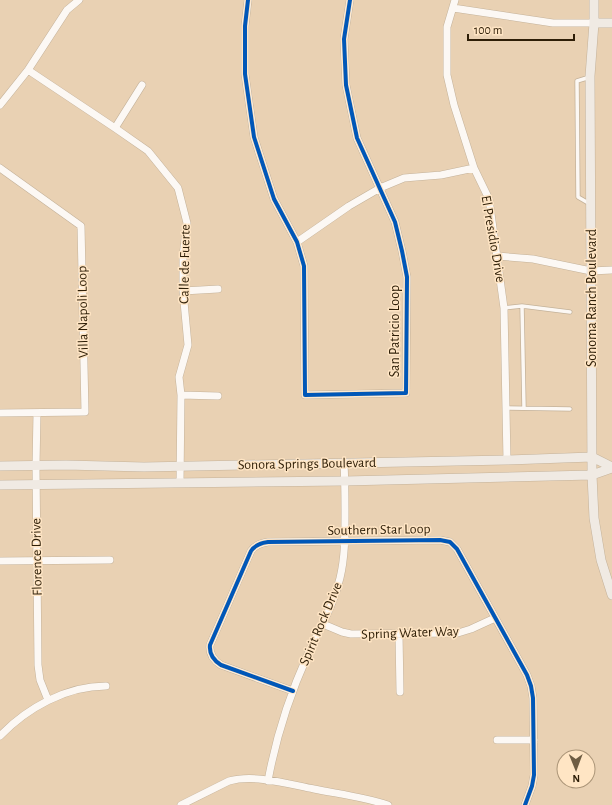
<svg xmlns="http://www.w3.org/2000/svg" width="612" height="805" viewBox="0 0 612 805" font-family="'Alegreya Sans',sans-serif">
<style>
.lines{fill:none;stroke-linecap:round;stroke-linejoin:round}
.lane-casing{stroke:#c4b29a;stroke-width:5}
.street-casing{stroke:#c4b29a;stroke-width:8}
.secondary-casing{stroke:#c4b29a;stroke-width:10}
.lane{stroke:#fcf8f4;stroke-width:3.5}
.street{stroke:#fcf8f4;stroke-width:7}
.secondary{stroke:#f0eae3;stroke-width:9}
.cycleway-casing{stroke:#ffe5c4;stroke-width:6}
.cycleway{stroke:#0057b8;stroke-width:4}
.labels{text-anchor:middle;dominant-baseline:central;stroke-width:3;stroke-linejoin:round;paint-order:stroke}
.street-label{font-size:14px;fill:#2e1e07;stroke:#ffe5c4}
</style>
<rect width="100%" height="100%" fill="#e9d1b3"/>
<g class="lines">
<defs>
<path id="lane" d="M 590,77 L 577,81 L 578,197 L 590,204
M 522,306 L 570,312
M 504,308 L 522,306 L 524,408
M 506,408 L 570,409"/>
<path id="street" d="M 248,0 L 245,26 L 245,74 L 254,137 L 274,199 L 297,242 L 304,266 L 305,395 L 406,393 L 407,277 L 402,251 L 395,222 L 357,138 L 346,85 L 344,39 L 350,0
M 455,0 L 447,27 L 447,75 L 454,105 L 474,168 L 489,199 L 504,308 L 507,460
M 453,8 L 553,23 L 594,23
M 28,70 L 115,128 L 148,151 L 178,188 L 187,223 L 183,256 L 183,291 L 188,345 L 179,377 L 181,395 L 180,483
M 0,105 L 28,70 L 67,10 L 79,0
M 115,128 L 142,85
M 0,168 L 81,226 L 85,412 L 0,413
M 297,242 L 349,206 L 380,188 L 404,178 L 441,175 L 474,168
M 497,256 L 533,259 L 591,271 L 612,270
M 183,291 L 218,289
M 181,395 L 218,396
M 37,413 L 36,466 L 38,665 L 40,680 L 48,700
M 0,561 L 110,560
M 323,624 L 342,632 L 351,634 L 458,633 L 471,629 L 495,618
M 399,634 L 400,692
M 293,691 L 221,665 C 213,660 209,654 210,645 L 251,551 C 255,545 260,543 268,542 L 440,540 L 450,542 L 457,549 L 527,675 L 531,686 L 533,698 L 534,775 L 532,786 L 525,805
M 0,736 C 27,708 66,686 106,686
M 497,740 L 534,740
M 268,781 C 276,737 290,694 308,654 C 320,627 333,607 340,578 C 345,557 345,536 345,515 C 345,498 345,481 344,463
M 181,805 L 229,781 C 255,774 288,784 314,789 C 339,794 364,797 388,805"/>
<path id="secondary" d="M 594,0 L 594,23 L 590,76 L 592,475 L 594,518 L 601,560 L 612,595
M 594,23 L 612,23
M 0,466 L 66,465 L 144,467 L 507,460 L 592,457 L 612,467
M 0,485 L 345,481 L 592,475 L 612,468"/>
</defs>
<use href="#lane" class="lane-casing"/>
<use href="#street" class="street-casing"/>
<use href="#secondary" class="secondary-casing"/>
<use href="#lane" class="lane"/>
<use href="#street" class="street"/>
<use href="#secondary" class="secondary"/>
<defs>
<path id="cycleway" d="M 248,0 L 245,26 L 245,74 L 254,137 L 274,199 L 297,242 L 304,266 L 305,395 L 406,393 L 407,277 L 402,251 L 395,222 L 357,138 L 346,85 L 344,39 L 350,0
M 293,691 L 221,665 C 213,660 209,654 210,645 L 251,551 C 255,545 260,543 268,542 L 440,540 L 450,542 L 457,549 L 527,675 L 531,686 L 533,698 L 534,775 L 532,786 L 525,805"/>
</defs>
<use href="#cycleway" class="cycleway-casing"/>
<use href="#cycleway" class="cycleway"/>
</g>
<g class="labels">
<g class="street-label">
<text transform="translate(493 239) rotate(80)">El Presidio Drive</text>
<text transform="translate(185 264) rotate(-89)">Calle de Fuerte</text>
<text transform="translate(592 298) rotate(-90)">Sonoma Ranch Boulevard</text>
<text transform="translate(83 312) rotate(-91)">Villa Napoli Loop</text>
<text transform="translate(395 331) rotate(-90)">San Patricio Loop</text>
<text transform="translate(307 464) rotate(-1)">Sonora Springs Boulevard</text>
<text transform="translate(379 530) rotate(-1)">Southern Star Loop</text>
<text transform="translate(37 557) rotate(-91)">Florence Drive</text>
<text transform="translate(321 624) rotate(-67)">Spirit Rock Drive</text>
<text transform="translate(410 633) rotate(-2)">Spring Water Way</text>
</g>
</g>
<g transform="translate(576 769) rotate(179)"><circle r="19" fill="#ffe5c4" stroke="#ab9578"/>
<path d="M0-3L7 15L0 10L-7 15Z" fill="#6f5d43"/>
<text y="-6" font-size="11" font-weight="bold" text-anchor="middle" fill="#2e1e07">N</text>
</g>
<path d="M468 34v6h106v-6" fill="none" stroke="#2e1e07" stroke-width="2"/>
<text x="474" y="34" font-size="12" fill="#2e1e07" stroke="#ffe5c4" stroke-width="3" paint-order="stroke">100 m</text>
</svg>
